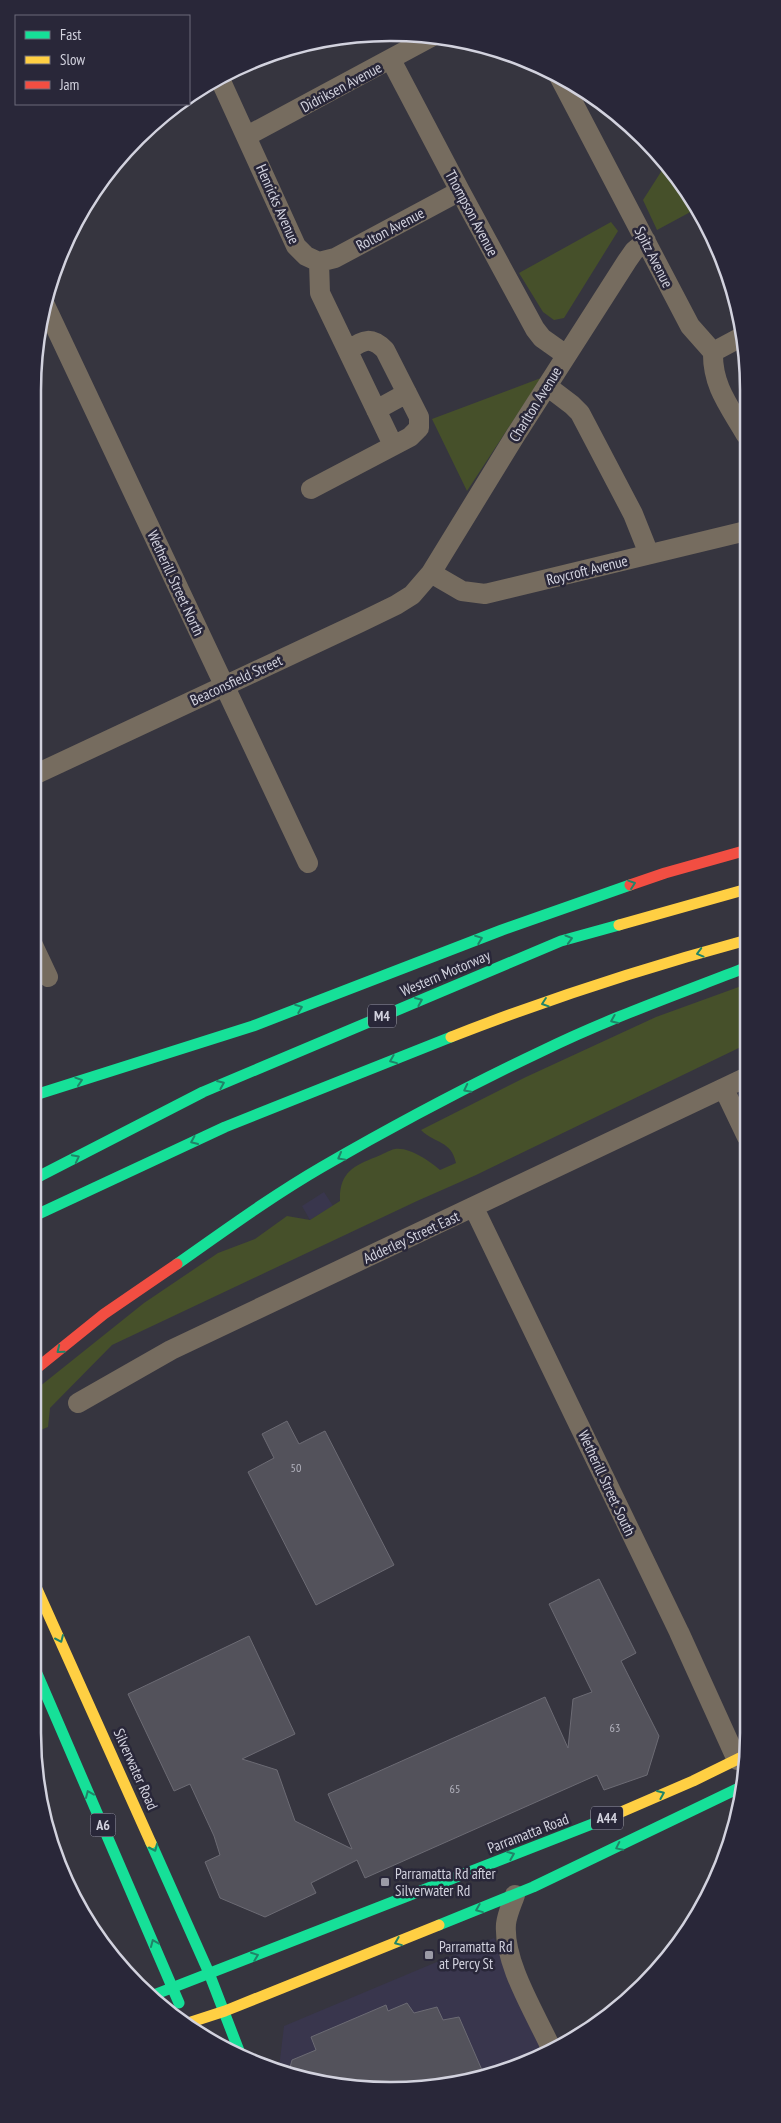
<svg xmlns="http://www.w3.org/2000/svg" width="781" height="2123" viewBox="0 0 781 2123" font-family="'PT Sans Narrow',sans-serif">
<style>
.built{fill:#39364d}
.green{fill:#46502a}
.building{fill:#53525b;stroke:#6c6b74}
.lines{fill:none;stroke-linecap:round;stroke-linejoin:round}
.street{stroke:#766c5f;stroke-width:20}
.fast{stroke:#16e098;stroke-width:11}
.slow{stroke:#ffcf43;stroke-width:11}
.jam{stroke:#f24e42;stroke-width:11}
.oneway{stroke:#208468}
.poi-dot{fill:#9b9ba6;stroke:#292739;stroke-width:2}
.labels{text-anchor:middle;dominant-baseline:central;stroke-width:5;stroke-linejoin:round;paint-order:stroke}
.number-label{font-size:12px;fill:#b2b2bd}
.shield{fill:#292739;stroke:#9f9fac;stroke-width:1}
.shield-label{font-size:14px;font-weight:bold;fill:#d2d2de}
.street-label{font-size:15px;fill:#d2d2de;stroke:#292739}
.poi-label{font-size:15px;fill:#d2d2de;stroke:#292739;text-anchor:start}
.rim{fill:none;stroke:#d2d2de;stroke-width:2.5}
</style>
<rect width="100%" height="100%" fill="#36353f"/>
<path class="built" d="M 324,1192 L 333,1206 L 310,1220 L 302,1206 Z
M 494,1938 L 549,2048 L 483,2078 L 414,2090 L 344,2087 L 279,2068 L 284,2026 Z"/>
<path class="green" d="M 666,164 L 696,209 L 657,230 L 643,200 Z
M 611,222 L 618,231 L 564,318 L 554,320 L 543,312 L 519,273 Z
M 541,378 L 467,491 L 432,419 Z
M 747,984 L 747,1044 L 476,1175 L 417,1201 L 112,1345 L 50,1408 L 48,1427 L 33,1433 L 33,1393 L 39,1387 L 144,1303 L 218,1253 L 255,1239 L 287,1216 L 310,1220 L 340,1201 C 339,1173 353,1166 376,1157 C 382,1155 389,1150 395,1149 C 410,1147 429,1161 440,1170 L 456,1163 C 451,1140 435,1144 421,1130 L 526,1077 L 656,1017 Z"/>
<path class="building" d="M 287,1421 L 299,1444 L 325,1431 L 394,1565 L 316,1605 L 248,1472 L 274,1458 L 262,1434 Z
M 599,1579 L 636,1653 L 621,1661 L 659,1736 L 647,1775 L 604,1790 L 597,1775 L 365,1878 L 357,1860 L 311,1883 L 316,1893 L 265,1917 L 220,1898 L 205,1862 L 220,1855 L 214,1836 L 190,1784 L 174,1791 L 128,1694 L 249,1636 L 295,1734 L 242,1759 L 277,1770 L 295,1821 L 352,1849 L 328,1794 L 545,1697 L 568,1748 L 573,1699 L 592,1692 L 549,1604 Z
M 407,2003 L 414,2013 L 437,2007 L 443,2020 L 459,2017 L 485,2077 L 414,2090 L 344,2087 L 289,2071 L 292,2060 L 316,2050 L 311,2037 L 386,2005 L 388,2011 Z"/>
<g class="lines">
<path class="street" d="M 391,60 L 460,191 L 535,329 L 542,338 L 566,355
M 559,76 L 690,326 L 713,352 C 712,386 730,407 746,435
M 219,77 L 296,246 L 306,256 L 319,262 L 320,293 L 393,445
M 247,136 L 433,36
M 319,262 L 335,258 L 460,191
M 44,303 L 308,863
M 713,352 L 743,336
M 547,386 L 572,405 L 580,413 L 633,514 L 649,554
M 376,410 L 407,393
M 311,489 L 410,437 L 419,428 L 419,417 L 385,350 C 370,335 363,341 348,350
M 431,573 L 462,591 L 485,594 L 746,531
M 32,776 L 361,622 L 396,605 L 412,595 L 431,573 L 515,436 L 627,261 L 634,251 L 646,241
M 32,943 L 48,977
M 724,1089 L 747,1137
M 474,1208 L 679,1632 L 737,1760
M 78,1403 L 171,1350 L 747,1077
M 515,1895 C 512,1904 507,1914 506,1924 C 503,1962 535,2013 551,2048"/>
<path class="fast" d="M 32,1096 L 253,1026 L 502,930 L 630,885
M 32,1180 L 203,1092 L 561,941 L 619,925
M 32,1217 L 225,1127 L 451,1037
M 177,1264 C 224,1231 272,1196 322,1167 C 393,1126 466,1087 540,1052 C 607,1019 678,994 747,967
M 32,1662 L 179,2003
M 151,1843 L 209,1973 L 241,2056
M 439,1925 L 533,1887 L 741,1787
M 151,1996 L 605,1819"/>
<path class="slow" d="M 619,925 L 747,889
M 451,1037 C 548,999 647,967 747,940
M 32,1578 L 151,1843
M 605,1819 L 693,1781 L 746,1755
M 185,2024 L 225,2011 L 439,1925"/>
<path class="jam" d="M 630,885 L 665,873 L 747,850
M 32,1372 L 104,1314 L 177,1264"/>
</g>
<defs><path id="oneway-chevron" d="M-2-3.5L2.5 0L-2 3.5" fill="none" stroke-width="1.6" stroke-linecap="round" stroke-linejoin="round" transform="scale(1.25)"/></defs>
<g class="oneway">
<use href="#oneway-chevron" transform="translate(632 884) rotate(-19)"/>
<use href="#oneway-chevron" transform="translate(479 939) rotate(-21)"/>
<use href="#oneway-chevron" transform="translate(569 939) rotate(-16)"/>
<use href="#oneway-chevron" transform="translate(700 953) rotate(165)"/>
<use href="#oneway-chevron" transform="translate(419 1001) rotate(-23)"/>
<use href="#oneway-chevron" transform="translate(545 1003) rotate(161)"/>
<use href="#oneway-chevron" transform="translate(299 1008) rotate(-21)"/>
<use href="#oneway-chevron" transform="translate(614 1020) rotate(157)"/>
<use href="#oneway-chevron" transform="translate(393 1060) rotate(158)"/>
<use href="#oneway-chevron" transform="translate(79 1081) rotate(-18)"/>
<use href="#oneway-chevron" transform="translate(221 1084) rotate(-23)"/>
<use href="#oneway-chevron" transform="translate(467 1089) rotate(153)"/>
<use href="#oneway-chevron" transform="translate(194 1141) rotate(156)"/>
<use href="#oneway-chevron" transform="translate(341 1157) rotate(151)"/>
<use href="#oneway-chevron" transform="translate(76 1158) rotate(-27)"/>
<use href="#oneway-chevron" transform="translate(60 1350) rotate(141)"/>
<use href="#oneway-chevron" transform="translate(60 1639) rotate(66)"/>
<use href="#oneway-chevron" transform="translate(89 1794) rotate(-113)"/>
<use href="#oneway-chevron" transform="translate(661 1794) rotate(-23)"/>
<use href="#oneway-chevron" transform="translate(619 1847) rotate(154)"/>
<use href="#oneway-chevron" transform="translate(154 1848) rotate(66)"/>
<use href="#oneway-chevron" transform="translate(511 1855) rotate(-22)"/>
<use href="#oneway-chevron" transform="translate(479 1909) rotate(158)"/>
<use href="#oneway-chevron" transform="translate(398 1942) rotate(158)"/>
<use href="#oneway-chevron" transform="translate(154 1943) rotate(-113)"/>
<use href="#oneway-chevron" transform="translate(255 1956) rotate(-21)"/>
</g>
<g class="poi-dot">
<rect x="380" y="1877" width="10" height="10" rx="2.5"/>
<rect x="424" y="1950" width="10" height="10" rx="2.5"/>
</g>
<g class="labels">
<g class="number-label">
<text x="296" y="1467">50</text>
<text x="615" y="1727">63</text>
<text x="455" y="1788">65</text>
</g>
<g class="shield">
<rect x="368" y="1004.5" width="28" height="23" rx="4"/>
<rect x="591" y="1806.5" width="32" height="23" rx="4"/>
<rect x="90.5" y="1813.5" width="25" height="23" rx="4"/>
</g>
<g class="shield-label">
<text x="382" y="1016">M4</text>
<text x="607" y="1818">A44</text>
<text x="103" y="1825">A6</text>
</g>
<g class="street-label">
<text transform="translate(341 87) rotate(-28)">Didriksen Avenue</text>
<text transform="translate(278 204) rotate(66)">Henricks Avenue</text>
<text transform="translate(472 213) rotate(62)">Thompson Avenue</text>
<text transform="translate(390 229) rotate(-28)">Rolton Avenue</text>
<text transform="translate(654 257) rotate(63)">Spitz Avenue</text>
<text transform="translate(535 404) rotate(-58)">Charlton Avenue</text>
<text transform="translate(587 570) rotate(-14)">Roycroft Avenue</text>
<text transform="translate(176 583) rotate(65)">Wetherill Street North</text>
<text transform="translate(236 680) rotate(-25)">Beaconsfield Street</text>
<text transform="translate(445 973) rotate(-23)">Western Motorway</text>
<text transform="translate(411 1237) rotate(-25)">Adderley Street East</text>
<text transform="translate(607 1483) rotate(65)">Wetherill Street South</text>
<text transform="translate(136 1769) rotate(66)">Silverwater Road</text>
<text transform="translate(528 1833) rotate(-21)">Parramatta Road</text>
</g>
<g class="poi-label">
<text x="395" y="1873">Parramatta Rd after<tspan x="395" dy="17">Silverwater Rd</tspan></text>
<text x="439" y="1946">Parramatta Rd<tspan x="439" dy="17">at Percy St</tspan></text>
</g>
</g>
<path d="M0 0H781V2123H0ZM390 41H391A349 349 0 0 1 740 390V1733A349 349 0 0 1 391 2082H390A349 349 0 0 1 41 1733V390A349 349 0 0 1 390 41Z" fill="#292739" fill-rule="evenodd"/>
<path class="rim" d="M390 41H391A349 349 0 0 1 740 390V1733A349 349 0 0 1 391 2082H390A349 349 0 0 1 41 1733V390A349 349 0 0 1 390 41Z"/>
<rect x="15" y="15" width="175" height="90" fill="#292739" stroke="#6d6b7b"/>
<rect x="25" y="31" width="25" height="8" fill="#16e098" stroke="#6d6b7b"/>
<text x="60" y="40" font-size="15" fill="#d2d2de">Fast</text>
<rect x="25" y="56" width="25" height="8" fill="#ffcf43" stroke="#6d6b7b"/>
<text x="60" y="65" font-size="15" fill="#d2d2de">Slow</text>
<rect x="25" y="81" width="25" height="8" fill="#f24e42" stroke="#6d6b7b"/>
<text x="60" y="90" font-size="15" fill="#d2d2de">Jam</text>
</svg>
